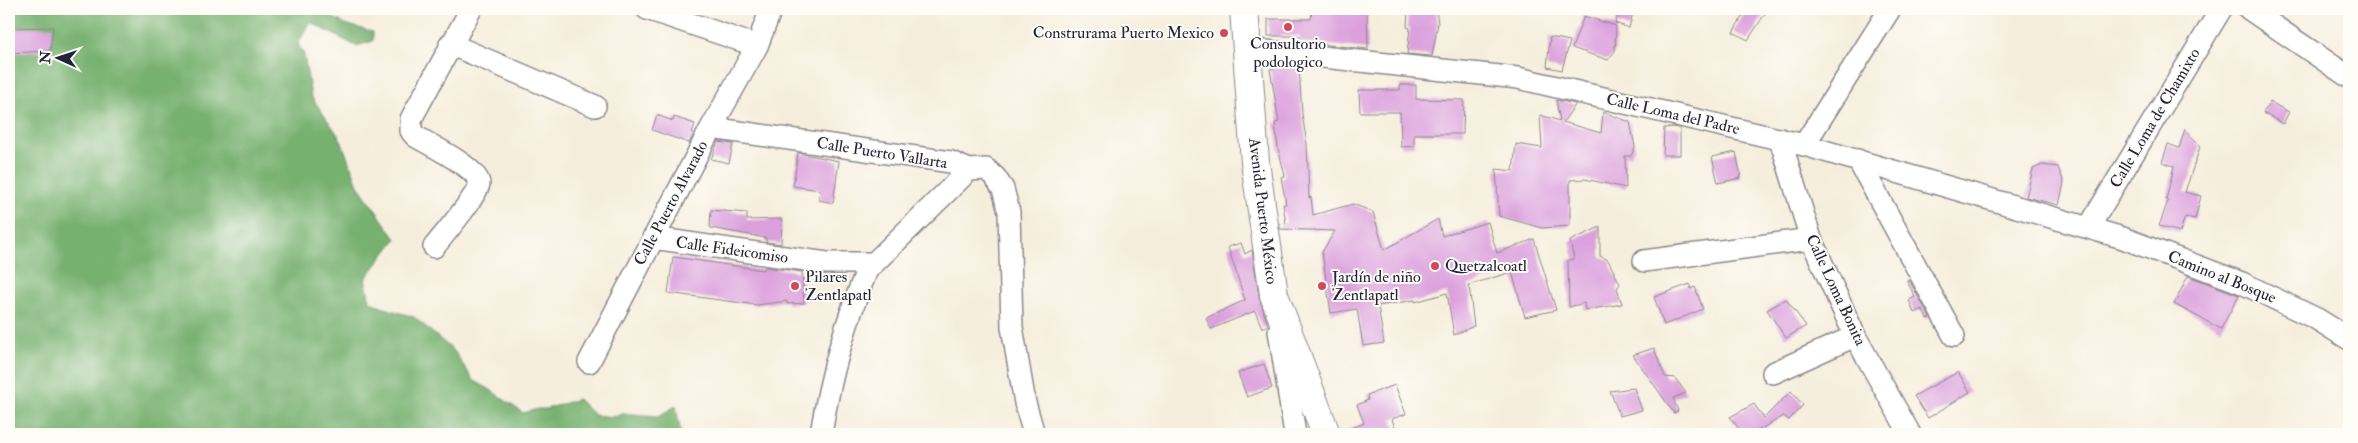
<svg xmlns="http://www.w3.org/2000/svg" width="2358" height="443" viewBox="0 0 2358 443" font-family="'IM FELL Double Pica',serif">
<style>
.forest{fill:#77b170;stroke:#4c6a56}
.building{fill:#dca0dd}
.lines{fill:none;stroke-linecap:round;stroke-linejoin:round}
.street-casing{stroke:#8c888c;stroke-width:24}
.secondary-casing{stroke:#8c888c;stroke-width:30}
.street{stroke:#fff;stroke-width:21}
.secondary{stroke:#fff;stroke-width:28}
.poi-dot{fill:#d1495b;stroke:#fdfcf7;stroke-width:2}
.labels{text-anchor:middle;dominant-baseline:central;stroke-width:4;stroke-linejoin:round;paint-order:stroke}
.poi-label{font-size:16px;fill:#22223b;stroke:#fdfcf7;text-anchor:start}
.street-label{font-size:16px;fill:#22223b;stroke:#fdfcf7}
</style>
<rect width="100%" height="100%" fill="#fdfcf7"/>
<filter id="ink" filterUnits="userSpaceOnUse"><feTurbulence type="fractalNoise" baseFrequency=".02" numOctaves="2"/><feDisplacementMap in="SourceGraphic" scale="10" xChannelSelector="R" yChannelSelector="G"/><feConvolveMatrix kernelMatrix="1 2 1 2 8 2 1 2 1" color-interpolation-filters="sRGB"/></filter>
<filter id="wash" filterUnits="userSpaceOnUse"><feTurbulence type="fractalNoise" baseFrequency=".0096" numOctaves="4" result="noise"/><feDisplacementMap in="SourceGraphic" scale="20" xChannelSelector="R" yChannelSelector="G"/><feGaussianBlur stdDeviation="1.12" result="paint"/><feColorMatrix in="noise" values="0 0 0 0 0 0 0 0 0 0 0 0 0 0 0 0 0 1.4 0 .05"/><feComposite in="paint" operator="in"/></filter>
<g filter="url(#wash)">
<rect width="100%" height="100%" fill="#f6eedc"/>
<path class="forest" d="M 9,9 L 316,9 L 345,24 L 373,32 L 373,41 L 356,46 L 310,22 L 298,44 L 304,55 L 311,96 L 340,138 L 359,187 L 396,239 L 365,279 L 370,301 L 381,307 L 414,317 L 454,351 L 473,380 L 489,389 L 523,413 L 538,409 L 546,409 L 578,399 L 594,415 L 615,417 L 620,413 L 658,416 L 676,406 L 681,434 L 9,434 Z"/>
<g id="blocks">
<path class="building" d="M 1312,9 L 1367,9 L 1368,49 L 1300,42 L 1300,36 L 1268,36 L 1268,19 L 1311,19 Z
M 1408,9 L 1436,9 L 1438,23 L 1432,56 L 1407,54 L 1410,28 L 1407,27 Z
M 1621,9 L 1634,9 L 1629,28 L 1615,23 Z
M 1747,9 L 1768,9 L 1748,40 L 1733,32 Z
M 1584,16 L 1616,26 L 1615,51 L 1608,60 L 1572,48 Z
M 53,27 L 50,51 L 9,53 L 9,28 Z
M 1550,37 L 1570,41 L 1562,70 L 1547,67 Z
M 1289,66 L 1299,67 L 1302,114 L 1307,144 L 1309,198 L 1311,197 L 1313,215 L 1353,204 L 1373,212 L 1384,250 L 1438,219 L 1442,236 L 1488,222 L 1497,253 L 1534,239 L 1556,310 L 1525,317 L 1512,272 L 1469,285 L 1474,326 L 1454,335 L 1447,293 L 1415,302 L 1415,300 L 1378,306 L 1384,343 L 1363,346 L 1357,309 L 1331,313 L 1322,252 L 1335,231 L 1280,229 L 1280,224 L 1286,223 L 1283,205 L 1286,204 L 1281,177 L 1285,176 L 1278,148 L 1275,123 L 1279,122 L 1270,69 Z
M 1400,85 L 1416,85 L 1416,99 L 1464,100 L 1463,134 L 1414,134 L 1414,146 L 1401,147 L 1400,112 L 1360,112 L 1359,90 L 1400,90 Z
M 1556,100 L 1576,104 L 1563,122 L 1601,133 L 1603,112 L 1630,122 L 1635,147 L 1631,156 L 1625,156 L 1626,188 L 1585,179 L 1570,180 L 1570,226 L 1542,228 L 1499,216 L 1496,169 L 1513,171 L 1516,144 L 1542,148 L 1540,115 L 1560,121 Z
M 2270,102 L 2289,112 L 2283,124 L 2263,113 Z
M 657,115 L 673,121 L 674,117 L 695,124 L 692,133 L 694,133 L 689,143 L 652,130 Z
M 1674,127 L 1680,129 L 1680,155 L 1663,155 L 1664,128 Z
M 2185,129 L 2200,147 L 2185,192 L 2201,196 L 2195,219 L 2185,217 L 2180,232 L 2159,226 L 2168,201 L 2166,200 L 2174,166 L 2162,162 L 2168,144 L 2179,148 Z
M 718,142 L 733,144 L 729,163 L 711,159 Z
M 1736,152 L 1741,178 L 1718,183 L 1712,157 Z
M 798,153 L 839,161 L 833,203 L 819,200 L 820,190 L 793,186 Z
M 2042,165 L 2058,167 L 2064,183 L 2059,205 L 2026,197 L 2033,169 Z
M 711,210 L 747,213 L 747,220 L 782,219 L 781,244 L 766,242 L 766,238 L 711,228 L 710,227 Z
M 1600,227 L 1600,256 L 1608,260 L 1620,284 L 1617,288 L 1622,304 L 1585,310 L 1584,303 L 1569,307 L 1568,260 L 1574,259 L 1570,241 Z
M 1241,243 L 1245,254 L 1252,250 L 1259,297 L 1268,325 L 1262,328 L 1255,311 L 1211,329 L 1206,318 L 1245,300 L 1228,247 Z
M 673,257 L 764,270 L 764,267 L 802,272 L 804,303 L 787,304 L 787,301 L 757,305 L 668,293 Z
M 2188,276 L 2239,295 L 2221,329 L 2174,304 Z
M 1909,280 L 1930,318 L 1927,319 L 1922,309 L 1914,313 L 1909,300 L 1915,297 L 1907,281 Z
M 1690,284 L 1691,289 L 1695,287 L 1703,309 L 1664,325 L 1654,297 Z
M 1786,299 L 1806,326 L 1786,338 L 1767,310 Z
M 1654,348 L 1665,377 L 1675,378 L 1686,393 L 1673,398 L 1678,411 L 1674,413 L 1633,355 Z
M 1264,364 L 1272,388 L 1247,397 L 1238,373 Z
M 1958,372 L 1970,392 L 1928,418 L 1914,396 Z
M 1395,385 L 1406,414 L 1392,419 L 1397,434 L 1341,434 L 1341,432 L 1364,423 L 1357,405 L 1368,400 L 1367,395 Z
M 1634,388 L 1642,410 L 1620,416 L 1610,391 Z
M 1791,391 L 1803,405 L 1789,420 L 1784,416 L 1752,434 L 1743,434 L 1730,417 L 1754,404 L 1764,418 Z"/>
</g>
</g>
<g filter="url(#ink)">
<use href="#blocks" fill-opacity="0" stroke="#8c888c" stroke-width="1"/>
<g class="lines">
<defs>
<path id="street" d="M 647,9 L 757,46
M 2249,9 L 2349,77
M 450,44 L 595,106
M 1248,49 L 1518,78 L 1804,145 L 2123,238 L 2242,283 L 2317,319 L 2349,339
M 711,128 L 951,162 L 969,170 L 986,169 L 995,177 L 1003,189 L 1009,212 L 1012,327 L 1025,403 L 1034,434
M 1780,139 L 1811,239 L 1855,336 L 1910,434
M 1804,145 L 1890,9
M 1858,160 L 1954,336
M 2089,227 L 2221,9
M 653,238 L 827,263 L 870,263
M 434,247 C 443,236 478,194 479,184 C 479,168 428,144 415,136 L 411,131 L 411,119 L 471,9
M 1644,261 L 1811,239
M 1279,331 L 1295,434
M 589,362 L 711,128 L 757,46 L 771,9
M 1773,373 L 1855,336
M 821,434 C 830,376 847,317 870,263 L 873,264 L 969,170"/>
<path id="secondary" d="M 1244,9 L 1255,162 L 1274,295 L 1326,434"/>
</defs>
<use href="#street" class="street-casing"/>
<use href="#secondary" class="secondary-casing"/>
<use href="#street" class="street"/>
<use href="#secondary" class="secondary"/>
</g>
</g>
<g class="poi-dot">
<circle cx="1288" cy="27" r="5"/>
<circle cx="1224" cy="33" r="5"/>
<circle cx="1435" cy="266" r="5"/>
<circle cx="795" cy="286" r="5"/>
<circle cx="1322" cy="286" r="5"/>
</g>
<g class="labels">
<g class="poi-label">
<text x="1214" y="33" text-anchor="end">Construrama Puerto Mexico</text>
<text x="1288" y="44" text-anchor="middle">Consultorio<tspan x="1288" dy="18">podologico</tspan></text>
<text x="1445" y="266">Quetzalcoatl</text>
<text x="805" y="277">Pilares<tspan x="805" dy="18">Zentlapatl</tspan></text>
<text x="1332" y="277">Jardín de niño<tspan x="1332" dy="18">Zentlapatl</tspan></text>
</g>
<g class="street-label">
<text transform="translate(1673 114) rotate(13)">Calle Loma del Padre</text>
<text transform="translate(2155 118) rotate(-59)">Calle Loma de Chamixto</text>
<text transform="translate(882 153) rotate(9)">Calle Puerto Vallarta</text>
<text transform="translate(671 203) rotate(-62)">Calle Puerto Alvarado</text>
<text transform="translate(1263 211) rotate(83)">Avenida Puerto México</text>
<text transform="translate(732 250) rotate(8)">Calle Fideicomiso</text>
<text transform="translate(2222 277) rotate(22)">Camino al Bosque</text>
<text transform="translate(1836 290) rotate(65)">Calle Loma Bonita</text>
</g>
</g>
<rect width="2358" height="443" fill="none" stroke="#fdfcf7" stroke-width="30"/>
<g transform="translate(58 58) rotate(273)" stroke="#fdfcf7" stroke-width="4" paint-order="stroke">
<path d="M0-4L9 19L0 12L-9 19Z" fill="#22223b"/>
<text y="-8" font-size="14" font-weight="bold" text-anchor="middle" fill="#22223b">N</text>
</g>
</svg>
